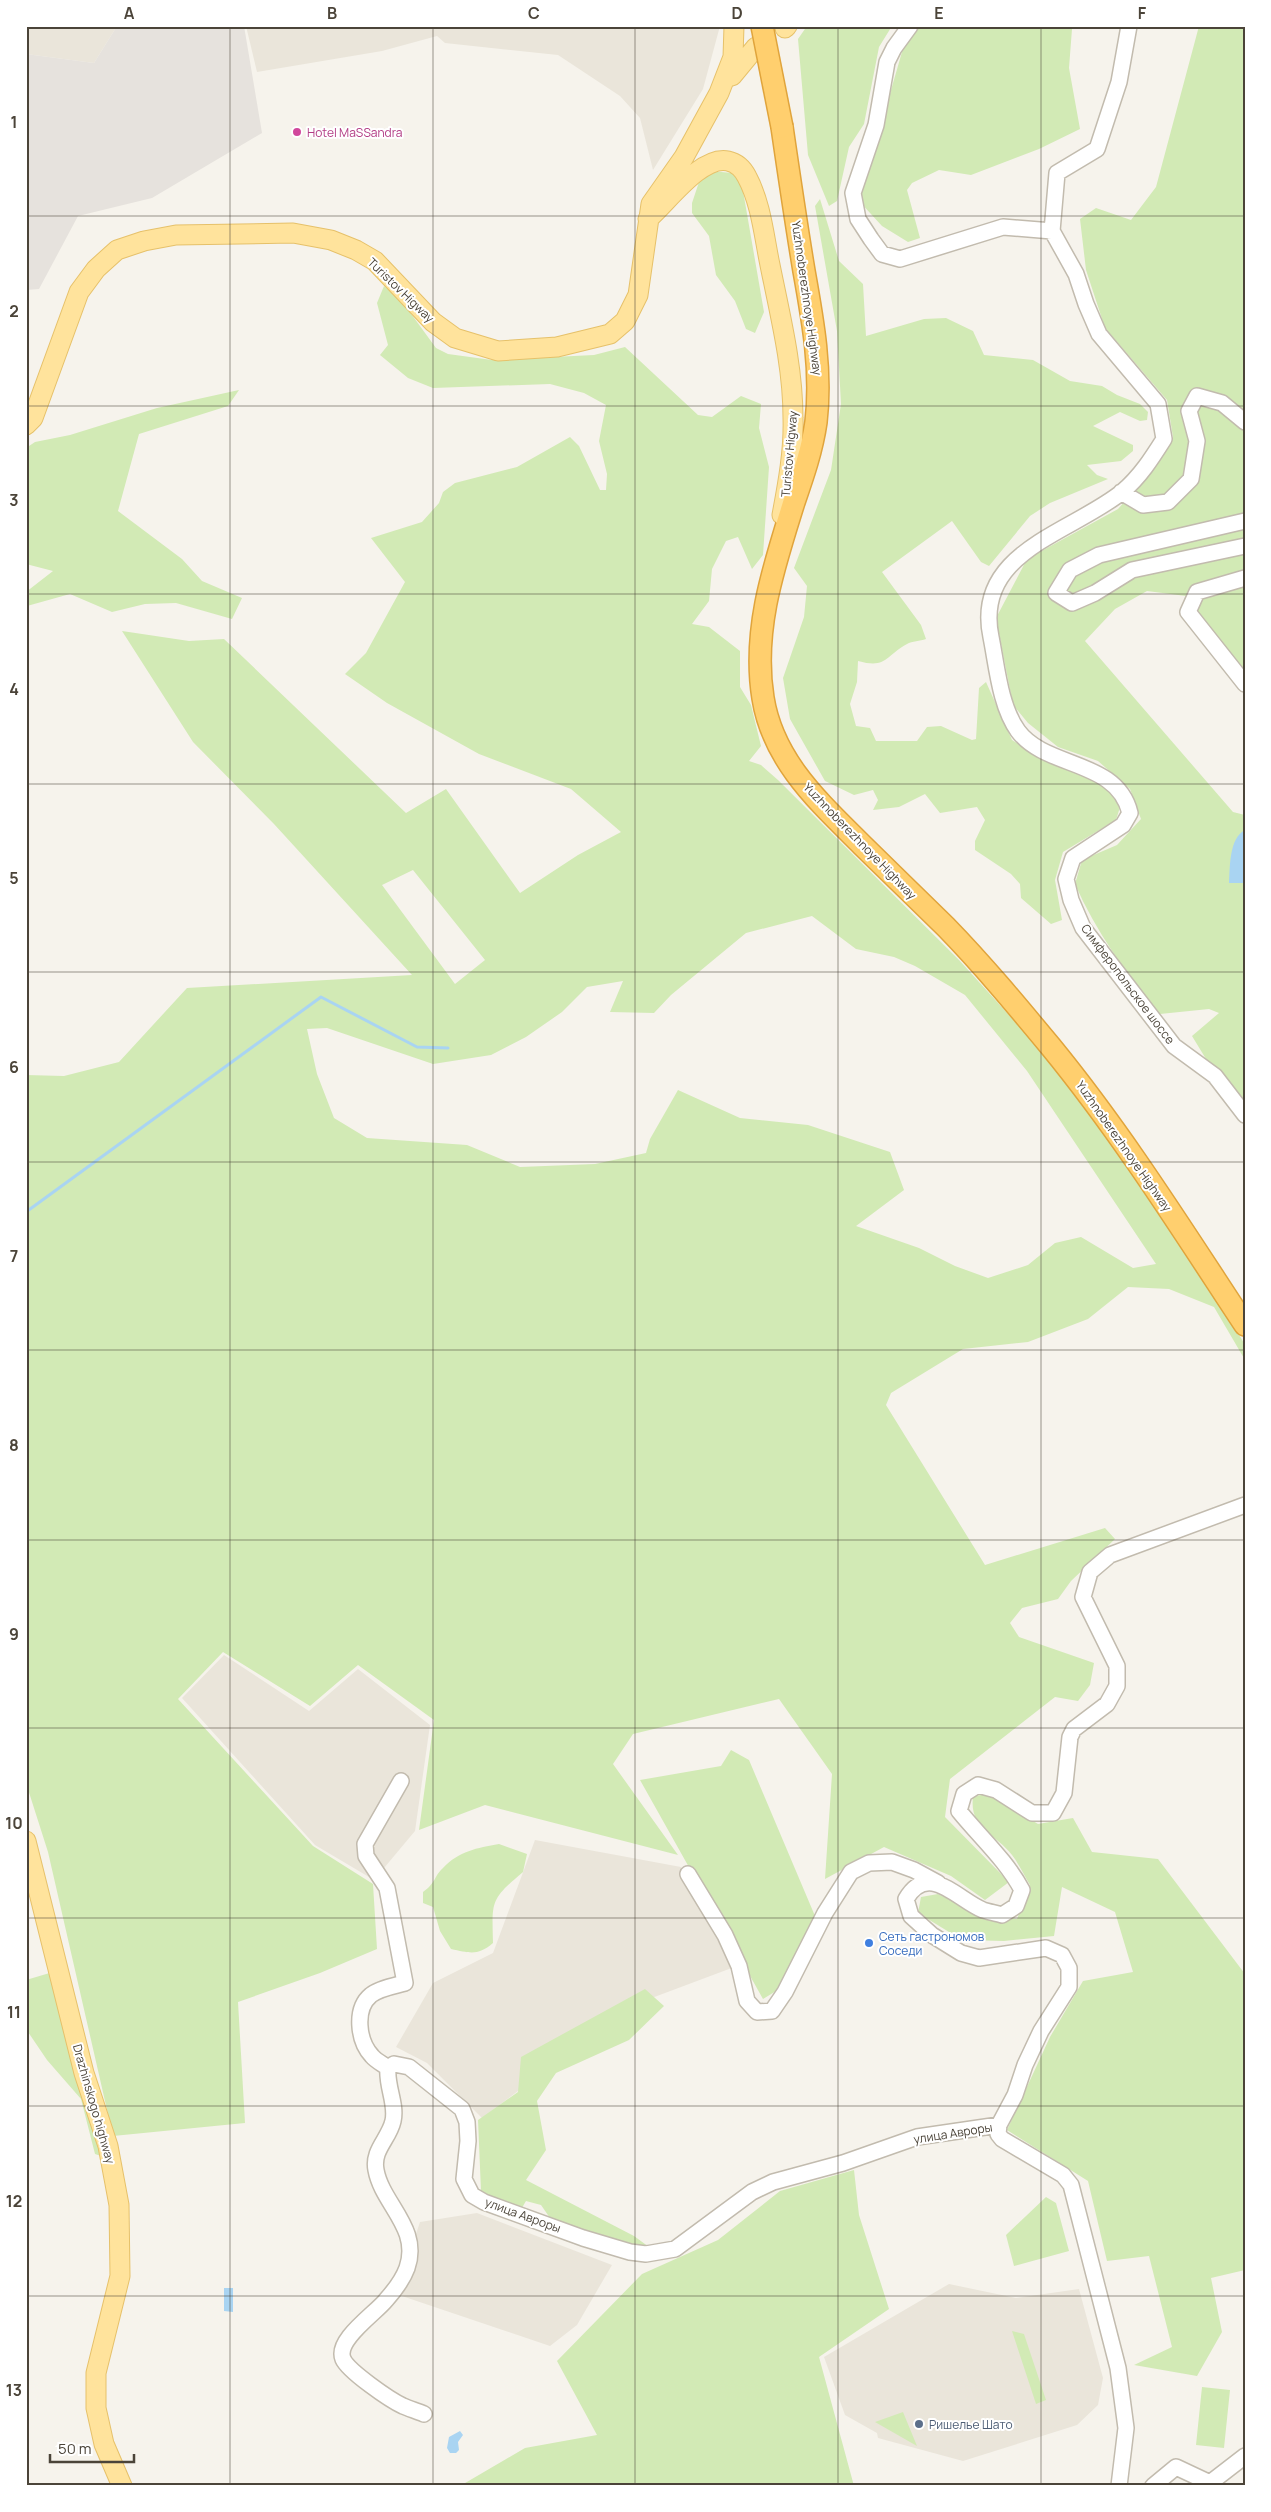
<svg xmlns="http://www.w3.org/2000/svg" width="1271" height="2512" viewBox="0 0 1271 2512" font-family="Manrope,sans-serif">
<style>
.residential{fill:#eae5da}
.industrial{fill:#e6e2dd}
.green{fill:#d2eab5;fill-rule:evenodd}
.water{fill:#a9d4f2}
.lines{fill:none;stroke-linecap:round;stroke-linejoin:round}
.stream{stroke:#a9d4f2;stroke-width:3}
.minor-casing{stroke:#c2bbae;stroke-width:18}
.major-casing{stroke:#e6c16a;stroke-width:21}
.highway-casing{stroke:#e0a43c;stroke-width:24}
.minor{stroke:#fff;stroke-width:15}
.major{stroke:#ffe39c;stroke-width:19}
.highway{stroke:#ffcf6e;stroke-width:21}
.highway-bridge-casing{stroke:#e0a43c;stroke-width:24;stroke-linecap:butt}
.highway-bridge{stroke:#ffcf6e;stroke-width:21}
.grid{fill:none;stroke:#4b4439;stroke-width:1;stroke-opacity:0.55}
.hotel-dot{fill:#d1479c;stroke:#fff;stroke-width:2}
.shop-dot{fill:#3f7fe0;stroke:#fff;stroke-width:2}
.service-dot{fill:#5c6f8a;stroke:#fff;stroke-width:2}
.labels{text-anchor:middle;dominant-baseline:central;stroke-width:4;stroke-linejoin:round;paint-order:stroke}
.hotel-label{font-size:12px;fill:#b23c85;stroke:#fff;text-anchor:start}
.street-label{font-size:12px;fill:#4b4439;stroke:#fff}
.shop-label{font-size:12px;fill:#366cbe;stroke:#fff;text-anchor:start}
.service-label{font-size:12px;fill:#4e5e75;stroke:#fff;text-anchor:start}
.neatline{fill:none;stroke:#4b4439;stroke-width:2}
.grid-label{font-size:16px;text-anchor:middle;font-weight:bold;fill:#4b4439}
</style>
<rect width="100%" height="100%" fill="#f6f3ec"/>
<path class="residential" d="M 26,26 L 117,26 L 94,63 L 26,54 Z
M 246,26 L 720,26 L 703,89 L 653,170 L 640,118 L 620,96 L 558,55 L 445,43 L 437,36 L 382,51 L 257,72 Z
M 224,1655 L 309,1711 L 358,1669 L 430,1725 L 415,1831 L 374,1880 L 315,1845 L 182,1698 Z
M 535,1840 L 681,1867 L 737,1966 L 633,2005 L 482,2118 L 427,2063 L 396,2047 L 433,1983 L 493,1953 Z
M 477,2213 L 612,2265 L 577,2325 L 550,2346 L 396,2294 L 420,2222 Z
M 949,2284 L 1016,2298 L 1079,2289 L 1103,2378 L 1098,2405 L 1077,2425 L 963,2461 L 878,2438 L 877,2433 L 845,2415 L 824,2357 Z"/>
<path class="industrial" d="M 117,26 L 244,26 L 262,133 L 152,198 L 78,216 L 39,289 L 26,290 L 26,54 L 94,63 Z"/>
<path class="green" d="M 807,26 L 892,26 L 879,47 L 864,124 L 849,147 L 837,201 L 829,206 L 808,155 L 798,39 Z
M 920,26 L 1108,26 L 1107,29 L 1072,29 L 1069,68 L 1080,129 L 1039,149 L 971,175 L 939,170 L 912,183 L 907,190 L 920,238 L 908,242 L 882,226 L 859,201 L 904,45 Z
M 1199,26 L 1245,26 L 1245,671 L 1186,596 L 1147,591 L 1115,609 L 1085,641 L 1233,812 L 1245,815 L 1245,1103 L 1206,1059 L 1192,1036 L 1219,1013 L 1209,1009 L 1160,1014 C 1126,973 1096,932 1075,884 L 1082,860 L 1117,845 L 1141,819 L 1130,789 L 1098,761 L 1058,747 L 1028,723 L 1013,705 L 996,618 L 1027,559 L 1118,509 L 1144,480 L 1173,437 L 1167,400 L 1105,328 L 1086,270 L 1080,219 L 1096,208 L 1131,220 L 1156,187 Z
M 711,171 L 732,173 L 742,185 L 764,312 L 755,333 L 746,329 L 735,301 L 716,275 L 709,236 L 692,213 L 692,203 L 700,179 Z
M 820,199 L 839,261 L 863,284 L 866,336 L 924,319 L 946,318 L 973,331 L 984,355 L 1033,360 L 1070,381 L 1102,386 L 1117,395 L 1140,404 L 1148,412 L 1147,420 L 1140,421 L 1120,412 L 1093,426 L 1133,445 L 1133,451 L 1121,461 L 1087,465 L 1097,475 L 1108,479 L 1050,503 L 1030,516 L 989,566 L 981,562 L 952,521 L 882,572 L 921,625 L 926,639 C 920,641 912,641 907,644 C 885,656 887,669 858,661 L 857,682 L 850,704 L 856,726 L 870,728 L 876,741 L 917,741 L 927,727 L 941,726 L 972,740 L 976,739 L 979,688 L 986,682 L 1012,740 L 1040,757 L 1102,780 L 1121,804 L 1116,820 L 1063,852 L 1055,880 L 1062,920 L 1051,924 L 1021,898 L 1020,884 L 1011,874 L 975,850 L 975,841 L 985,820 L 977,807 L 940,813 L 925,794 L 899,807 L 873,810 L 878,800 L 873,790 L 854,795 L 825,781 L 790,719 L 783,678 L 804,617 L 807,586 L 794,568 L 831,470 L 841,404 L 837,331 L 815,206 Z
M 384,286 L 401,300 L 436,348 L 448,354 L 492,360 L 594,355 L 625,347 L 698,415 L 712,417 L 741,396 L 761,404 L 759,428 L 769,467 L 763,555 L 752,569 L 738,537 L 726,541 L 712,569 L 709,601 L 692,624 L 709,627 L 740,651 L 740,687 L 751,705 L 761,746 L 749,761 L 761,765 L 778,780 L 959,960 L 1079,1092 L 1219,1300 L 1245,1345 L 1245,1360 L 1214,1307 L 1169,1289 L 1128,1287 L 1088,1319 L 1028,1342 L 963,1349 L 891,1393 L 886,1405 L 985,1565 L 1105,1528 L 1115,1539 L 1071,1581 L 1058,1599 L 1022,1608 L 1010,1623 L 1019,1637 L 1094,1663 L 1090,1685 L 1078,1701 L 1055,1697 L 950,1779 L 945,1817 L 1009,1882 L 985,1900 L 951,1876 L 884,1847 L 825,1879 L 832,1774 L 779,1699 L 633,1734 L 613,1764 L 678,1855 L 485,1805 L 419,1830 L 434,1720 L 358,1665 L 310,1706 L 223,1652 L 178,1699 L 313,1846 L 373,1884 L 377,1949 L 320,1973 L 238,2002 L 245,2123 L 113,2136 L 48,1852 L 26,1783 L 26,1075 L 64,1076 L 119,1062 L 187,988 L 412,975 L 274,824 L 193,742 L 122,631 L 189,641 L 224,639 L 406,813 L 446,789 L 520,893 L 578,855 L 621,832 L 571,789 L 479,754 L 387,703 L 345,674 L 366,653 L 405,582 L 371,538 L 422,522 L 439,503 L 443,492 L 455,483 L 517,467 L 570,437 L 579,446 L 600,490 L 606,490 L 607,474 L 599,441 L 606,405 L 584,393 L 550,384 L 433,388 L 408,378 L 380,355 L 388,345 L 377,303 ZM 413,870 L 485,960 L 455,984 L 382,885 ZM 812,916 L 856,949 L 894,957 L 915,966 L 965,995 L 1027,1071 L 1156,1264 L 1133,1268 L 1081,1237 L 1055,1243 L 1028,1265 L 988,1278 L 955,1266 L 919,1248 L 856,1226 L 904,1190 L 890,1152 L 808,1125 L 740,1118 L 678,1090 L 650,1139 L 646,1153 L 595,1164 L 520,1167 L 467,1145 L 367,1138 L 334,1118 L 317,1074 L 307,1029 L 327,1028 L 433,1064 L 491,1055 L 526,1037 L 562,1012 L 587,987 L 623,981 L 610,1012 L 654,1013 L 671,995 L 746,933 Z
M 239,390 L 228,406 L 139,434 L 118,511 L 182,559 L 202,581 L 242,598 L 232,619 L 176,603 L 145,604 L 112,612 L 70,594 L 27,606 L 26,592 L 53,571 L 26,564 L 26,448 L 35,442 L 70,435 L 157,408 Z
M 731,1750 L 749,1760 L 815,1916 L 781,1988 L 763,1999 L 640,1780 L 721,1766 Z
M 987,1793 L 1038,1824 L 1073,1818 L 1092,1852 L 1158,1859 L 1245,1974 L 1245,2270 L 1211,2278 L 1222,2332 L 1197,2376 L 1134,2365 L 1172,2347 L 1149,2256 L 1107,2261 L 1088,2181 L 1007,2130 L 1050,2037 L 1083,1981 L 1133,1972 L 1115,1912 L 1062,1887 L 1054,1936 L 1004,1941 L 962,1940 L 918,1913 L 921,1897 L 938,1894 L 981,1915 L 1017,1919 L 1030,1885 C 1024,1875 1019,1864 1012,1855 C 995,1833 969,1829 973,1797 Z
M 499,1844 L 527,1854 L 523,1872 C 490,1900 492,1901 493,1943 C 478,1956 470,1953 451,1949 L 440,1931 L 433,1907 L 423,1903 L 423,1892 C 436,1883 434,1876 443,1868 C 459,1851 477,1848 499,1844 Z
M 53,1972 L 78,2060 L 101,2156 L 95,2154 L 81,2099 L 47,2060 L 26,2029 L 26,1980 Z
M 645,1989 L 664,2006 L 629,2040 L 556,2073 L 537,2101 L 546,2150 L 526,2180 L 634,2236 L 649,2247 L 636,2250 L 550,2218 L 541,2205 L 526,2201 L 520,2211 L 481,2191 L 478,2120 L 518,2092 L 521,2057 Z
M 854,2170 L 859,2215 L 889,2309 L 819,2357 L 854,2486 L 460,2486 L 525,2448 L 597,2435 L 557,2361 L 642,2274 L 718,2240 L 780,2191 Z
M 1046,2197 L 1056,2203 L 1069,2251 L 1014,2266 L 1006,2235 Z
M 1012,2331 L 1024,2334 L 1046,2400 L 1036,2404 Z
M 1202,2387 L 1230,2390 L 1224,2448 L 1196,2445 Z
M 903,2412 L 917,2446 L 875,2422 Z"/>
<path class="water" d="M 1245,830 L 1245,883 L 1229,883 C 1230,867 1229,838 1245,830 Z
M 224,2288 L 233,2288 L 233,2312 L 224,2311 Z
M 460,2431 L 463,2435 L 458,2442 L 459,2450 L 456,2453 L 450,2453 L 447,2448 L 449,2437 Z"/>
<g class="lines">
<path class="stream" d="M 26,1212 L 321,997 L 417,1047 L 448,1048"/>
<defs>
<path id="minor" d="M 910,26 L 894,48 L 887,62 L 876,125 L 853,193 L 858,219 L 871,239 L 882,254 L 900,259 L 1003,227 L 1052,231
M 1052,231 L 1076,274 L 1086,304 L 1099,334 L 1158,404 L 1164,439 C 1152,458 1140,477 1122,492 C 1071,533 973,552 991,637 C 997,667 1000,706 1018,731 C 1046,769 1117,759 1130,813 L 1123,825 L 1073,858 L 1066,879 L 1071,900 L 1083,928 L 1174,1046 L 1215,1076 L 1245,1115
M 1052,231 L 1057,173 L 1097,149 L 1119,82 L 1129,26
M 1121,492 L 1143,505 L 1168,502 L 1191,479 L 1197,441 L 1189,411 L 1197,396 L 1222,403 L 1245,422
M 1245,521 L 1099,555 L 1070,570 L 1056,593 L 1072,603 L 1095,593 L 1132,570 L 1245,546
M 1245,578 L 1197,592 L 1188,612 L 1245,684
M 688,1874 L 725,1935 L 739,1966 L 747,2001 L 757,2012 L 772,2011 L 785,1992 L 825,1913 L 851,1872 L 869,1863 L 892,1862 L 914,1870 L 938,1883
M 388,2068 C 383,2064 376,2061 372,2056 C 358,2041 354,2009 371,1995 C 380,1988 394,1986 405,1983 L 387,1888 L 366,1856 L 365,1844 L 401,1781
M 424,2414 C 417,2411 410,2409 403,2406 C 390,2400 348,2371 343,2359 C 335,2340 376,2313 386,2300 C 394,2291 403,2279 407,2268 C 421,2228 382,2204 376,2170 C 372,2150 389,2139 393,2121 C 397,2104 386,2086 388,2068 L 394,2064 L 409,2067 L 462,2109 L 467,2122 L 468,2141 L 464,2179 L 472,2195 L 484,2202 L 583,2238 L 630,2252 L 646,2254 L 675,2249 L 752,2192 L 773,2182 L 843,2163 L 917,2137 L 999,2125
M 1119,2486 L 1126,2428 L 1118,2368 L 1071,2185 L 1063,2175 L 1002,2139 L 998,2134 L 999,2125 L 1015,2095 L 1025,2065 L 1041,2031 L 1069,1987 L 1069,1968 L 1062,1955 L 1046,1948 L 979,1958 L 961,1953 L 932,1935 L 911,1916 L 906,1899 C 928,1861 958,1900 983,1910 C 989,1912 996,1913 1002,1915 L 1016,1906 L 1022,1890 C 1006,1860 980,1837 959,1811 L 964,1794 L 978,1785 L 996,1790 L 1032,1813 L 1053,1813 L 1064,1793 L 1070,1737 L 1074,1729 L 1107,1704 L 1117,1686 L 1117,1666 L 1083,1597 L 1090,1572 L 1110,1555 L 1245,1505
M 1153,2486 L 1176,2467 L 1210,2483 L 1245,2456"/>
<path id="major" d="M 785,28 L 787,26
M 732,76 L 756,47
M 648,219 C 667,203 701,155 728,161 C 737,163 743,169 747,177 C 761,203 764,236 770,265 C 780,315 793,366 793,418 C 794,450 788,483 782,515
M 26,425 L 33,418 L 79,292 L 96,269 L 117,250 L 144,241 L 176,235 L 293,233 L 331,240 L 356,250 L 375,261 L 433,322 L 455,338 L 498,351 L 557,347 L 610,334 L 625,321 L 638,295 L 651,204 L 684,157 L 719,93 L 733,57 L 734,26
M 26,1841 L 84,2073 L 108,2146 L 119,2205 L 120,2276 L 96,2373 L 96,2408 L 104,2444 L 122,2486"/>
<path id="highway" d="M 782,127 C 789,175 796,223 804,271 C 813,321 822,371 816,422 C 812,450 803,476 794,502 C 774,566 752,630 763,698 C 773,761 819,802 862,845 C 890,872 918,900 946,927 C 983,965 1017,1006 1051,1047 C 1123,1135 1183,1231 1245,1325"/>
</defs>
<use href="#minor" class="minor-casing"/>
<use href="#major" class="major-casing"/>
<use href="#highway" class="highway-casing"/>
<use href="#minor" class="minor"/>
<use href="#major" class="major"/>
<use href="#highway" class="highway"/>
<defs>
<path id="highway-bridge" d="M 762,26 L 782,127"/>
</defs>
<use href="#highway-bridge" class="highway-bridge-casing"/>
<use href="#highway-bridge" class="highway-bridge"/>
</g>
<path class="grid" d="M 230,26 L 230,2486M 433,26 L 433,2486M 635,26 L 635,2486M 838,26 L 838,2486M 1041,26 L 1041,2486M 26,216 L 1245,216M 26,406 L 1245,406M 26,594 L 1245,594M 26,784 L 1245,784M 26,972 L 1245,972M 26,1162 L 1245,1162M 26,1350 L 1245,1350M 26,1540 L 1245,1540M 26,1728 L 1245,1728M 26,1918 L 1245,1918M 26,2106 L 1245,2106M 26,2296 L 1245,2296"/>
<circle class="hotel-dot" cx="297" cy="132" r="5"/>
<circle class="shop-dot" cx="869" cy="1943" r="5"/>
<circle class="service-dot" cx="919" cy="2424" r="5"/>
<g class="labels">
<g class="hotel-label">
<text x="307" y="132">Hotel MaSSandra</text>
</g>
<g class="street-label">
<text transform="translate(401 290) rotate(44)">Turistov Higway</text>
<text transform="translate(807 298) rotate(82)">Yuzhnoberezhnoye Highway</text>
<text transform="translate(789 454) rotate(-85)">Turistov Higway</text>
<text transform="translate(860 841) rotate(46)">Yuzhnoberezhnoye Highway</text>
<text transform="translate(1128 984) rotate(53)">Симферопольское шоссе</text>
<text transform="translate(1124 1146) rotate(55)">Yuzhnoberezhnoye Highway</text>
<text transform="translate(94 2104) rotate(74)">Drazhinskogo highway</text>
<text transform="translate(953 2133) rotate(-9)">улица Авроры</text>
<text transform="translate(523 2215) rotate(20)">улица Авроры</text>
</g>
<g class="shop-label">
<text x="879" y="1936">Сеть гастрономов<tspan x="879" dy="14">Соседи</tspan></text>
</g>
<g class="service-label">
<text x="929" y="2424">Ришелье Шато</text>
</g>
</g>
<rect width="1271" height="2512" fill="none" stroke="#ffffff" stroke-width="55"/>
<path d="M50 2454v8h84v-8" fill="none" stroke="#4b4439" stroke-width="2.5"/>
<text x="58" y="2454" font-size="15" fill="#4b4439" stroke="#ffffff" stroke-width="4" paint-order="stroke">50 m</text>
<rect x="28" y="28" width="1216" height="2456" class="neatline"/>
<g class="grid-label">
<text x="129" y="19">A</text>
<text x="332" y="19">B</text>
<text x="534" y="19">C</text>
<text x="737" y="19">D</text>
<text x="939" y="19">E</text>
<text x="1142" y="19">F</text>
<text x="14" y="128">1</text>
<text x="14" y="317">2</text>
<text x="14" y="506">3</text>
<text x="14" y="695">4</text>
<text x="14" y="884">5</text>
<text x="14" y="1073">6</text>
<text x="14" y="1262">7</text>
<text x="14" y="1451">8</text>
<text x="14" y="1640">9</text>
<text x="14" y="1829">10</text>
<text x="14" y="2018">11</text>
<text x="14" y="2207">12</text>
<text x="14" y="2396">13</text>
</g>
</svg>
